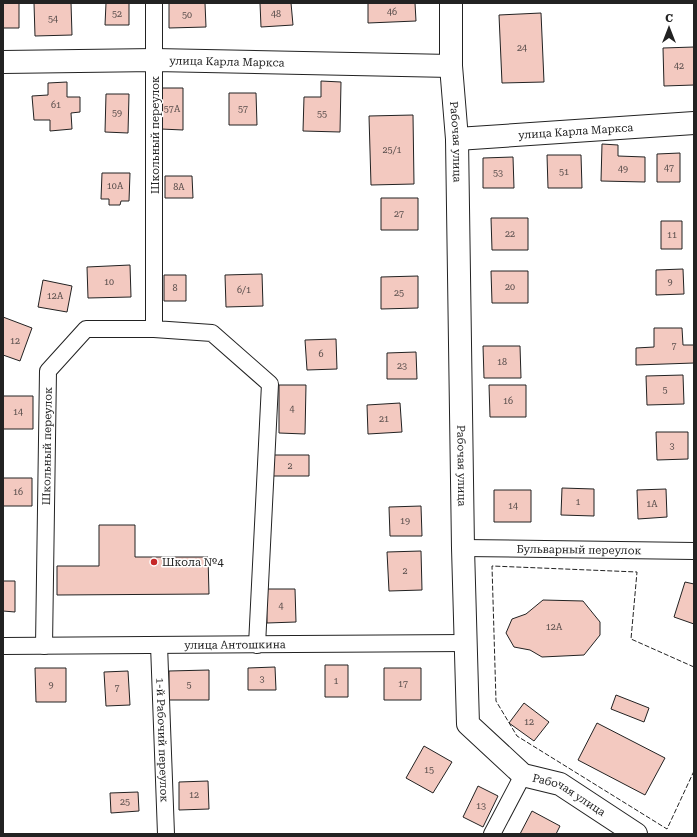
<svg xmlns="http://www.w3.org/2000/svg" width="697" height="837" viewBox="0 0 697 837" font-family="'Roboto Serif',serif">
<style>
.building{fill:#f3c9c0;stroke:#222}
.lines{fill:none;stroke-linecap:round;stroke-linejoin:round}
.street-casing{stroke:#222;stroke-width:18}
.secondary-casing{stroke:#222;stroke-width:24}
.street{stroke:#fff;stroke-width:16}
.secondary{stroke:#fff;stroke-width:22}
.fence{stroke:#222;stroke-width:1;stroke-dasharray:5 2;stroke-linecap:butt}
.poi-dot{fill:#c62828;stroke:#fff;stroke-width:1.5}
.labels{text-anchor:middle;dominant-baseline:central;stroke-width:3;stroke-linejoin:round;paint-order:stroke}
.number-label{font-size:9px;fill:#564c4a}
.street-label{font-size:11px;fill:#222;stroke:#fff}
.poi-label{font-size:11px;fill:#222;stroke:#fff;text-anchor:start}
</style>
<rect width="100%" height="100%" fill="#fff"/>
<path class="building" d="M 3,3 L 19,3 L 19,28 L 3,28 Z
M 34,3 L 71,3 L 72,35 L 35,36 Z
M 106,3 L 129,3 L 129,25 L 105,25 Z
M 169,3 L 205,3 L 206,27 L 169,28 Z
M 260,3 L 291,3 L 293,25 L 261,27 Z
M 368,3 L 415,3 L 416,21 L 368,23 Z
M 541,13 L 544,82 L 502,83 L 499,15 Z
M 694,47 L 694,85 L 664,86 L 663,48 Z
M 321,81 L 341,82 L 340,132 L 303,131 L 304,97 L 321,97 Z
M 67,82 L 67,97 L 80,97 L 80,112 L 71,113 L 72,129 L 50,131 L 50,120 L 34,120 L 32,96 L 48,95 L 48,83 Z
M 162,88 L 183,88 L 183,130 L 161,129 Z
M 229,93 L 256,93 L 257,125 L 229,125 Z
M 106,94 L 129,94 L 128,133 L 105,132 Z
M 413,115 L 414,184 L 371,185 L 369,116 Z
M 602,144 L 618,145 L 618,156 L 645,157 L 645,182 L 601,181 Z
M 680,153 L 680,182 L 657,182 L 657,154 Z
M 547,155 L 581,155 L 582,188 L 548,188 Z
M 513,157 L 514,188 L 483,188 L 483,158 Z
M 102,173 L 130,173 L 129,201 L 121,201 L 120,205 L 109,205 L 109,199 L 101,199 Z
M 165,176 L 192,176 L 193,198 L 165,198 Z
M 381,198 L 418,198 L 418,230 L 381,230 Z
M 491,218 L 528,218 L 528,250 L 492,250 Z
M 661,221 L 682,221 L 682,249 L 661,249 Z
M 130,265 L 131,297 L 88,298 L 87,267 Z
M 683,269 L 684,294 L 656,295 L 656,270 Z
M 491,271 L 528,271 L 528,303 L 492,303 Z
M 262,274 L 263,306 L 226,307 L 225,275 Z
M 164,275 L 186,275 L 186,301 L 164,301 Z
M 418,276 L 418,308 L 381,309 L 381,277 Z
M 43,280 L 72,286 L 67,312 L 38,307 Z
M 3,317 L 32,328 L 20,361 L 3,355 Z
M 654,328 L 682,328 L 683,345 L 694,345 L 694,363 L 636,365 L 636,348 L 654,347 Z
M 336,339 L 337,369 L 307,370 L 305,340 Z
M 483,346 L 520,346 L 521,378 L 484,378 Z
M 416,352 L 417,379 L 387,379 L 387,353 Z
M 683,375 L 684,404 L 647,405 L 646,376 Z
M 279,385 L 306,385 L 305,434 L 279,433 Z
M 489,385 L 526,385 L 526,417 L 490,417 Z
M 3,396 L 33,396 L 33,429 L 3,429 Z
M 400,403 L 402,432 L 368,434 L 367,405 Z
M 656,432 L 688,432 L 688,459 L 657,460 Z
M 272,455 L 309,455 L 309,476 L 272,476 Z
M 3,478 L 32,478 L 32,506 L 3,506 Z
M 562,488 L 594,489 L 594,516 L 561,515 Z
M 666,489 L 667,517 L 638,519 L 637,490 Z
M 494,490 L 531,490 L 531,522 L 494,522 Z
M 421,506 L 422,536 L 390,536 L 389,507 Z
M 99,525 L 135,525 L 135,557 L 208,557 L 209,594 L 57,595 L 57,566 L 99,566 Z
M 421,551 L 422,590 L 389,591 L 387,552 Z
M 3,581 L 15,581 L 15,612 L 3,611 Z
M 685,582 L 694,584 L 694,624 L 674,617 Z
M 266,589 L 295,589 L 296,622 L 267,623 Z
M 543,600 L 583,601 L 600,622 L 600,635 L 584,655 L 542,657 L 530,650 L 514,647 L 506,633 L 512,619 L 526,614 Z
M 325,665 L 348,665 L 348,697 L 325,697 Z
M 275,667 L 276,690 L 248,690 L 248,668 Z
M 35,668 L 66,668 L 66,702 L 36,702 Z
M 384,668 L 421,668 L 421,700 L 384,700 Z
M 209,670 L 209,700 L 169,700 L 169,671 Z
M 128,671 L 130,705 L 106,706 L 104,672 Z
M 616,695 L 649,708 L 644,722 L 611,709 Z
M 524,703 L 549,722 L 534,741 L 509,723 Z
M 597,723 L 665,758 L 645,795 L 578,760 Z
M 424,746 L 452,762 L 433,793 L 406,778 Z
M 208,781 L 209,809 L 179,810 L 179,782 Z
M 478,786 L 498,796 L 483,827 L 463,817 Z
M 138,792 L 139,811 L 111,813 L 110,793 Z
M 532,811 L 560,826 L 556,834 L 520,834 Z"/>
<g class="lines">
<defs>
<g id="street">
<path d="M 154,3 L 154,329 L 212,333 L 270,384 L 257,645"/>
<path id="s1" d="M 463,548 L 694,551"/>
<path id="s2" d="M 159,645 L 166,834"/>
<path id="s3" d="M 3,646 L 466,643"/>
<path id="s4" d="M 44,646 L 48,371 L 86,329 L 154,329"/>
<path d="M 492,834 L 523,775"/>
</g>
<g id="secondary">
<path id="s5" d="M 451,3 L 451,66 L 457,139 L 463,548 L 468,724 L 523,775 L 560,784 L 636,834"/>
<path id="s6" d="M 3,62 L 155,60 L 451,66"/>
<path id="s7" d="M 457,139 L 694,123"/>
</g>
</defs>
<use href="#street" class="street-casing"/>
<use href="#secondary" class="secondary-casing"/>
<use href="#street" class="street"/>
<use href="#secondary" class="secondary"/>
<path class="fence" d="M 694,667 L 631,639 L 637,572 L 492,566 L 496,701 L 517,736 L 667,829 L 694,771"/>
</g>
<circle class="poi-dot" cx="154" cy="562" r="4"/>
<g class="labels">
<g class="number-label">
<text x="392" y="12">46</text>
<text x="117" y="14">52</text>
<text x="276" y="14">48</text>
<text x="187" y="15">50</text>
<text x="53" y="19">54</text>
<text x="522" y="48">24</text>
<text x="679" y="66">42</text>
<text x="56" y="105">61</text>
<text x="172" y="109">57А</text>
<text x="243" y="109">57</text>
<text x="117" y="113">59</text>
<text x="322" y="114">55</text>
<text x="392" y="150">25/1</text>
<text x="669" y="168">47</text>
<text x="623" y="169">49</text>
<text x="564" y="172">51</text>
<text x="498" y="173">53</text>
<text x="115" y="186">10А</text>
<text x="179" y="187">8А</text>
<text x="399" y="214">27</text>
<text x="510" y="234">22</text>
<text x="672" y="235">11</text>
<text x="109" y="282">10</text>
<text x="670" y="282">9</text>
<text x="510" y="287">20</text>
<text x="175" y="288">8</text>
<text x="244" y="290">6/1</text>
<text x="399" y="293">25</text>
<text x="55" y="296">12А</text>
<text x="15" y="341">12</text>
<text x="674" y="346">7</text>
<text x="321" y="354">6</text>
<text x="502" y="362">18</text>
<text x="402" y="366">23</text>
<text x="665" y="390">5</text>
<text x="508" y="401">16</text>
<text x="292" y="409">4</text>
<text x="18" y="412">14</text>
<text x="384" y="419">21</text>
<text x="672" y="446">3</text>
<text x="290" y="466">2</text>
<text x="18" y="492">16</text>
<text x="578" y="502">1</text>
<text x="652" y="504">1А</text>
<text x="513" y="506">14</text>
<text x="405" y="521">19</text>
<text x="405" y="571">2</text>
<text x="281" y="606">4</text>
<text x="554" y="627">12А</text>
<text x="262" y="679">3</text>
<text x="336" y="681">1</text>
<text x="403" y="684">17</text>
<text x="51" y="685">9</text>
<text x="189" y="685">5</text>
<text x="117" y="688">7</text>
<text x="529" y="722">12</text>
<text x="429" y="770">15</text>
<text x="194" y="795">12</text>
<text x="125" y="802">25</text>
<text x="481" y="806">13</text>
</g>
<g class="street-label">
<text stroke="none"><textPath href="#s6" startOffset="224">улица Карла Маркса</textPath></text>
<text stroke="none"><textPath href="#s7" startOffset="119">улица Карла Маркса</textPath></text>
<text transform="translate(155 135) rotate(-90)">Школьный переулок</text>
<text stroke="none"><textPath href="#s5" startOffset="139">Рабочая улица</textPath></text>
<text stroke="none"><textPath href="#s4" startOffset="200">Школьный переулок</textPath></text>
<text stroke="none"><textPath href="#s5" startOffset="463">Рабочая улица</textPath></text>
<text stroke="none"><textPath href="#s1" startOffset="116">Бульварный переулок</textPath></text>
<text stroke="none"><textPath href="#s3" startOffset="232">улица Антошкина</textPath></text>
<text stroke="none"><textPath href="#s2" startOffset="95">1-й Рабочий переулок</textPath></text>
<text stroke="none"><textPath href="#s5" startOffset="847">Рабочая улица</textPath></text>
</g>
<g class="poi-label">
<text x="162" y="562">Школа №4</text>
</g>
</g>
<rect width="697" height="837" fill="none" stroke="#222222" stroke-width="8"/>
<g transform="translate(669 28)" stroke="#ffffff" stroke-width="3" paint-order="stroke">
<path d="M0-3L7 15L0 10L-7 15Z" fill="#222222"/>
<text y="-6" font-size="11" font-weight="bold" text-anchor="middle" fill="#222222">С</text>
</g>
</svg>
